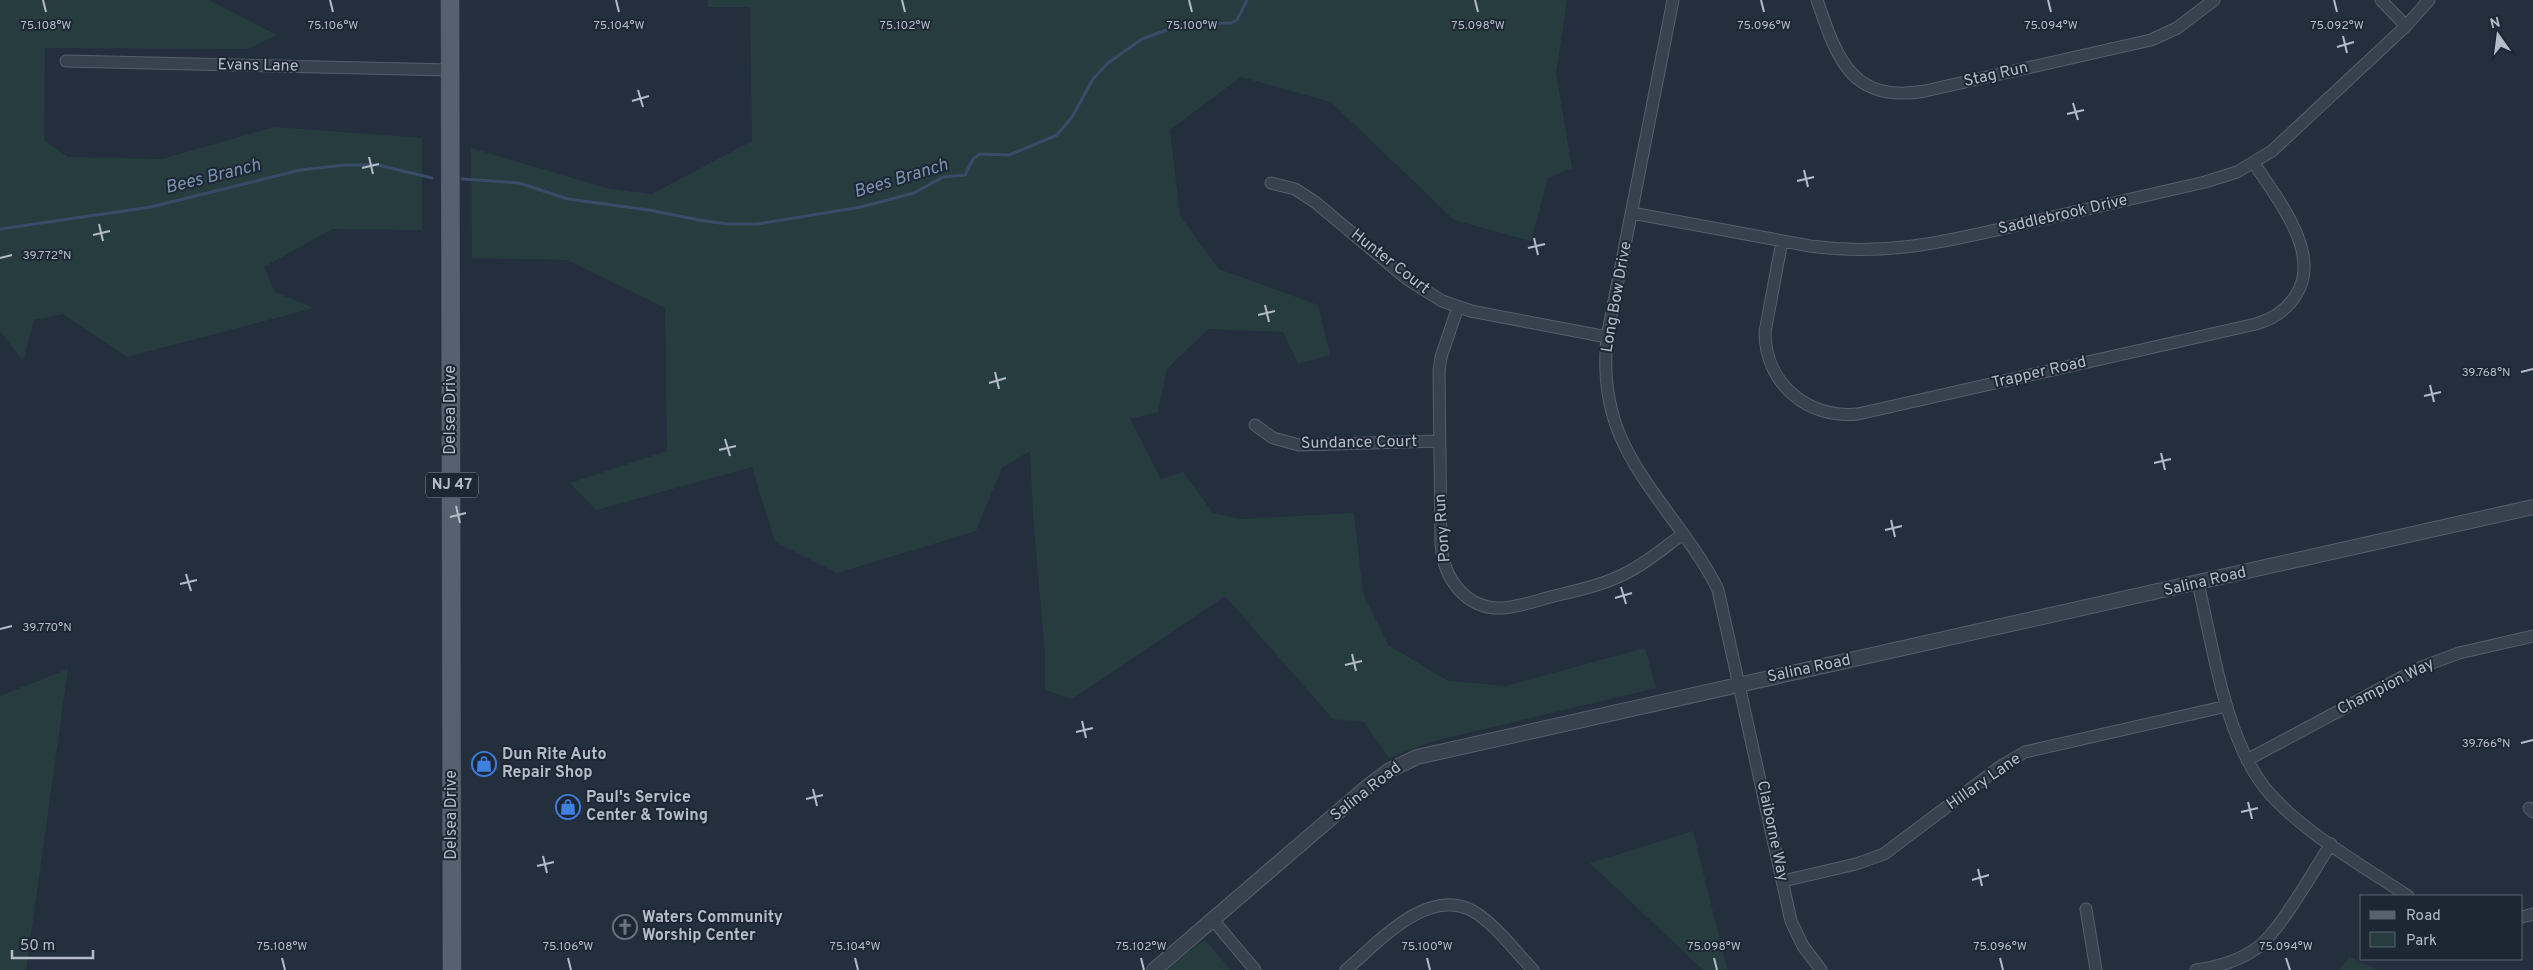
<svg xmlns="http://www.w3.org/2000/svg" width="2533" height="970" viewBox="0 0 2533 970" font-family="Overpass,sans-serif">
<style>
.green{fill:#263c3f}
.lines{fill:none;stroke-linecap:round;stroke-linejoin:round}
.stream{stroke:#394c67;stroke-width:3}
.minor-casing{stroke:#565f6c;stroke-width:13}
.tertiary-casing{stroke:#565f6c;stroke-width:16}
.primary-casing{stroke:#414a57;stroke-width:19}
.minor{stroke:#38414e;stroke-width:11}
.tertiary{stroke:#38414e;stroke-width:14}
.primary{stroke:#56606e;stroke-width:18}
.ticks{fill:none;stroke:#b4bcc9;stroke-width:2}
.labels{text-anchor:middle;dominant-baseline:central;stroke-width:4;stroke-linejoin:round;paint-order:stroke}
.shield{fill:#1d2633;stroke:#878f9c;stroke-width:1}
.shield-label{font-size:15px;font-weight:bold;fill:#b4bcc9}
.street-label{font-size:16px;fill:#b4bcc9;stroke:#1d2633}
.poi-label{font-size:16px;font-weight:bold;fill:#b4bcc9;stroke:#1d2633;text-anchor:start}
.water-label{font-size:18px;font-style:italic;fill:#7c92b1;stroke:#1d2633}
.ticks-label{font-size:12px;text-anchor:middle;fill:#b4bcc9;stroke:#1d2633;stroke-width:4;stroke-linejoin:round;paint-order:stroke}
</style>
<rect width="100%" height="100%" fill="#242f3e"/>
<path class="green" d="M 0,0 L 209,0 L 277,35 L 248,49 L 45,48 L 44,140 L 68,157 L 162,159 L 274,127 L 422,138 L 422,230 L 332,229 L 264,267 L 275,292 L 314,308 L 127,357 L 63,314 L 34,320 L 23,361 L 0,331 Z
M 708,0 L 1567,0 L 1556,74 L 1572,168 L 1548,178 L 1531,241 L 1454,220 L 1331,102 L 1241,77 L 1170,130 L 1180,216 L 1219,269 L 1318,305 L 1330,355 L 1298,364 L 1283,332 L 1208,329 L 1167,369 L 1158,412 L 1130,419 L 1161,479 L 1183,472 L 1213,513 L 1241,519 L 1354,513 L 1363,593 L 1388,645 L 1448,681 L 1506,686 L 1645,648 L 1656,688 L 1430,742 L 1389,758 L 1364,722 L 1333,719 L 1225,596 L 1072,699 L 1045,690 L 1045,655 L 1033,514 L 1030,451 L 1002,468 L 976,531 L 837,573 L 775,542 L 752,467 L 596,510 L 570,483 L 667,451 L 665,308 L 567,260 L 472,258 L 471,148 L 610,189 L 652,194 L 752,141 L 750,7 L 708,7 Z
M 68,669 L 26,970 L 0,970 L 0,696 Z
M 1693,831 L 1726,965 L 1728,970 L 1703,970 L 1590,863 Z
M 1205,940 L 1231,970 L 1163,970 Z
M 2349,957 L 2350,957 L 2377,970 L 2340,970 Z"/>
<g class="lines">
<path class="stream" d="M 462,179 L 519,183 L 568,199 L 649,210 L 699,220 L 727,224 L 757,224 L 861,207 L 914,193 L 943,177 L 965,175 L 973,159 L 980,154 L 1009,155 L 1057,135 L 1072,117 L 1093,79 L 1108,63 L 1142,39 L 1183,24 L 1231,23 L 1237,20 L 1247,0
M 0,229 L 151,207 L 300,170 L 345,165 L 378,165 L 432,178"/>
<defs>
<path id="minor" d="M 1673,0 L 1607,337 C 1598,426 1635,467 1684,535 C 1697,553 1709,570 1718,590 L 1791,921 L 1803,946 L 1821,970
M 1817,0 C 1837,58 1851,104 1925,91 L 2151,40 L 2177,28 L 2214,0
M 2381,0 L 2406,26
M 66,61 L 450,70
M 1271,183 L 1295,189 L 1315,202 L 1407,279 L 1442,301 L 1471,311 L 1607,337
M 1632,213 L 1810,246 C 1891,257 1953,240 2031,222 C 2089,209 2147,195 2205,182 L 2237,172 L 2272,151 L 2406,26 L 2429,0
M 1782,241 L 1765,332 C 1765,383 1807,419 1858,414 L 2256,324 C 2273,319 2287,310 2296,295 C 2323,253 2276,198 2254,163
M 1458,307 L 1441,357 L 1439,371 L 1441,544 C 1443,577 1465,610 1503,608 C 1520,607 1538,600 1554,596 C 1580,590 1607,584 1630,571 C 1649,561 1666,546 1683,534
M 1255,425 L 1273,438 L 1299,445 L 1439,441
M 2198,583 C 2213,647 2225,737 2265,788 C 2299,830 2363,866 2408,896
M 2247,760 L 2419,668 L 2459,653 L 2533,636
M 2529,808 L 2533,812
M 1783,881 L 1856,864 L 1884,854 L 2001,766 L 2025,752 L 2227,706
M 2086,909 L 2096,970
M 2522,917 L 2533,914
M 1213,920 L 1255,970
M 1346,970 C 1378,943 1427,886 1473,911 C 1494,923 1516,952 1533,970
M 2196,970 C 2218,967 2239,961 2257,948 C 2281,930 2313,871 2331,844"/>
<path id="tertiary" d="M 1154,970 L 1367,787 L 1388,771 L 1417,757 L 2533,507"/>
<path id="primary" d="M 450,0 L 452,970"/>
</defs>
<use href="#minor" class="minor-casing"/>
<use href="#tertiary" class="tertiary-casing"/>
<use href="#primary" class="primary-casing"/>
<use href="#minor" class="minor"/>
<use href="#tertiary" class="tertiary"/>
<use href="#primary" class="primary"/>
</g>
<path class="ticks" d="M 43,0 L 46,12M 330,0 L 333,12M 616,0 L 619,12M 902,0 L 905,12M 1189,0 L 1192,12M 1475,0 L 1478,12M 1761,0 L 1764,12M 2048,0 L 2051,12M 2334,0 L 2337,12M 2343,36 L 2347,53M 2337,47 L 2354,42M 638,90 L 643,107M 632,101 L 649,96M 2073,103 L 2078,120M 2067,114 L 2084,110M 369,157 L 373,174M 362,168 L 379,164M 1804,170 L 1808,187M 1797,181 L 1814,177M 99,224 L 103,241M 93,235 L 110,231M 1534,238 L 1538,255M 1528,248 L 1545,244M 0,258 L 12,255M 1265,305 L 1269,322M 1258,315 L 1275,311M 995,372 L 999,389M 2521,372 L 2533,369M 989,383 L 1006,378M 2430,385 L 2434,402M 2424,396 L 2441,392M 725,439 L 730,456M 719,450 L 736,446M 2161,453 L 2165,470M 2154,463 L 2171,459M 456,506 L 460,523M 450,517 L 466,513M 1891,520 L 1895,537M 1885,530 L 1902,526M 186,574 L 191,591M 180,584 L 197,580M 1621,587 L 1626,604M 1615,598 L 1632,593M 0,629 L 12,626M 1352,654 L 1356,671M 1345,665 L 1362,661M 1082,721 L 1086,738M 1076,732 L 1093,728M 2521,743 L 2533,740M 813,789 L 817,806M 806,799 L 823,795M 2248,802 L 2252,819M 2241,812 L 2258,808M 543,856 L 547,873M 537,866 L 554,862M 1978,869 L 1982,886M 1972,880 L 1989,875M 282,958 L 285,970M 568,958 L 571,970M 855,958 L 858,970M 1141,958 L 1144,970M 1427,958 L 1430,970M 1714,958 L 1717,970M 2000,958 L 2003,970M 2286,958 L 2290,970"/>
<defs>
<symbol id="shop-ring" viewBox="-11 -11 22 22"><circle r="9.5" fill="#1d2633" stroke="#3f7fe0" stroke-width="1.5"/><path d="M-5-2.5h2.3a2.7 3.5 0 0 1 5.4 0H5L5.5 6h-11ZM-1.5-2.5h3a1.5 2.3 0 0 0-3 0Z" fill="#3f7fe0"/></symbol>
<symbol id="church-ring" viewBox="-11 -11 22 22"><circle r="9.5" fill="#1d2633" stroke="#6b7280" stroke-width="1.5"/><path d="M-1.2-6h2.4v3.5h3.3v2.4h-3.3V6h-2.4V-.1h-3.3v-2.4h3.3Z" fill="#6b7280"/></symbol>
</defs>
<g fill-rule="evenodd">
<use href="#shop-ring" x="470" y="750" width="28" height="28"/>
<use href="#shop-ring" x="554" y="793" width="28" height="28"/>
<use href="#church-ring" x="611" y="913" width="28" height="28"/>
</g>
<g class="labels">
<rect class="shield" x="426" y="472.5" width="52" height="25" rx="4"/>
<g class="shield-label">
<text x="452" y="485">NJ 47</text>
</g>
<g class="street-label">
<text transform="translate(258 66) rotate(1)">Evans Lane</text>
<text transform="translate(1996 75) rotate(-13)">Stag Run</text>
<text transform="translate(2063 215) rotate(-13)">Saddlebrook Drive</text>
<text transform="translate(1390 262) rotate(38)">Hunter Court</text>
<text transform="translate(1617 297) rotate(-80)">Long Bow Drive</text>
<text transform="translate(2039 373) rotate(-13)">Trapper Road</text>
<text transform="translate(451 410) rotate(-90)">Delsea Drive</text>
<text transform="translate(1359 443) rotate(-1)">Sundance Court</text>
<text transform="translate(1443 528) rotate(-94)">Pony Run</text>
<text transform="translate(2205 582) rotate(-13)">Salina Road</text>
<text transform="translate(1809 669) rotate(-12)">Salina Road</text>
<text transform="translate(2386 687) rotate(-27)">Champion Way</text>
<text transform="translate(1984 782) rotate(-35)">Hillary Lane</text>
<text transform="translate(1366 792) rotate(-38)">Salina Road</text>
<text transform="translate(452 815) rotate(-90)">Delsea Drive</text>
<text transform="translate(1772 831) rotate(78)">Claiborne Way</text>
</g>
<g class="poi-label">
<text x="502" y="755">Dun Rite Auto<tspan x="502" dy="18">Repair Shop</tspan></text>
<text x="586" y="798">Paul's Service<tspan x="586" dy="18">Center &amp; Towing</tspan></text>
<text x="642" y="918">Waters Community<tspan x="642" dy="18">Worship Center</tspan></text>
</g>
<g class="water-label">
<text transform="translate(213 177) rotate(-14)">Bees Branch</text>
<text transform="translate(901 179) rotate(-17)">Bees Branch</text>
</g>
</g>
<g class="ticks-label">
<text x="333" y="29">75.106°W</text>
<text x="905" y="29">75.102°W</text>
<text x="1192" y="29">75.100°W</text>
<text x="2337" y="29">75.092°W</text>
<text x="46" y="29">75.108°W</text>
<text x="619" y="29">75.104°W</text>
<text x="1478" y="29">75.098°W</text>
<text x="1764" y="29">75.096°W</text>
<text x="2051" y="29">75.094°W</text>
<text x="47" y="259">39.772°N</text>
<text x="2486" y="376">39.768°N</text>
<text x="47" y="631">39.770°N</text>
<text x="2486" y="747">39.766°N</text>
<text x="282" y="950">75.108°W</text>
<text x="568" y="950">75.106°W</text>
<text x="855" y="950">75.104°W</text>
<text x="1141" y="950">75.102°W</text>
<text x="1427" y="950">75.100°W</text>
<text x="1714" y="950">75.098°W</text>
<text x="2000" y="950">75.096°W</text>
<text x="2286" y="950">75.094°W</text>
</g>
<rect x="2360" y="895" width="162" height="65" fill="#1d2633" stroke="#59626f"/>
<rect x="2370" y="911" width="25" height="8" fill="#56606e" stroke="#59626f"/>
<text x="2406" y="920" font-size="15" fill="#b4bcc9">Road</text>
<rect x="2370" y="932" width="25" height="15" fill="#263c3f" stroke="#59626f"/>
<text x="2406" y="945" font-size="15" fill="#b4bcc9">Park</text>
<g transform="translate(2498 35) rotate(346)" stroke="#1d2633" stroke-width="4" paint-order="stroke">
<path d="M0-4L9 19L0 12L-9 19Z" fill="#b4bcc9"/>
<text y="-8" font-size="14" font-weight="bold" text-anchor="middle" fill="#b4bcc9">N</text>
</g>
<path d="M12 950v8h81v-8" fill="none" stroke="#b4bcc9" stroke-width="2.5"/>
<text x="20" y="950" font-size="15" fill="#b4bcc9" stroke="#1d2633" stroke-width="4" paint-order="stroke">50 m</text>
</svg>
